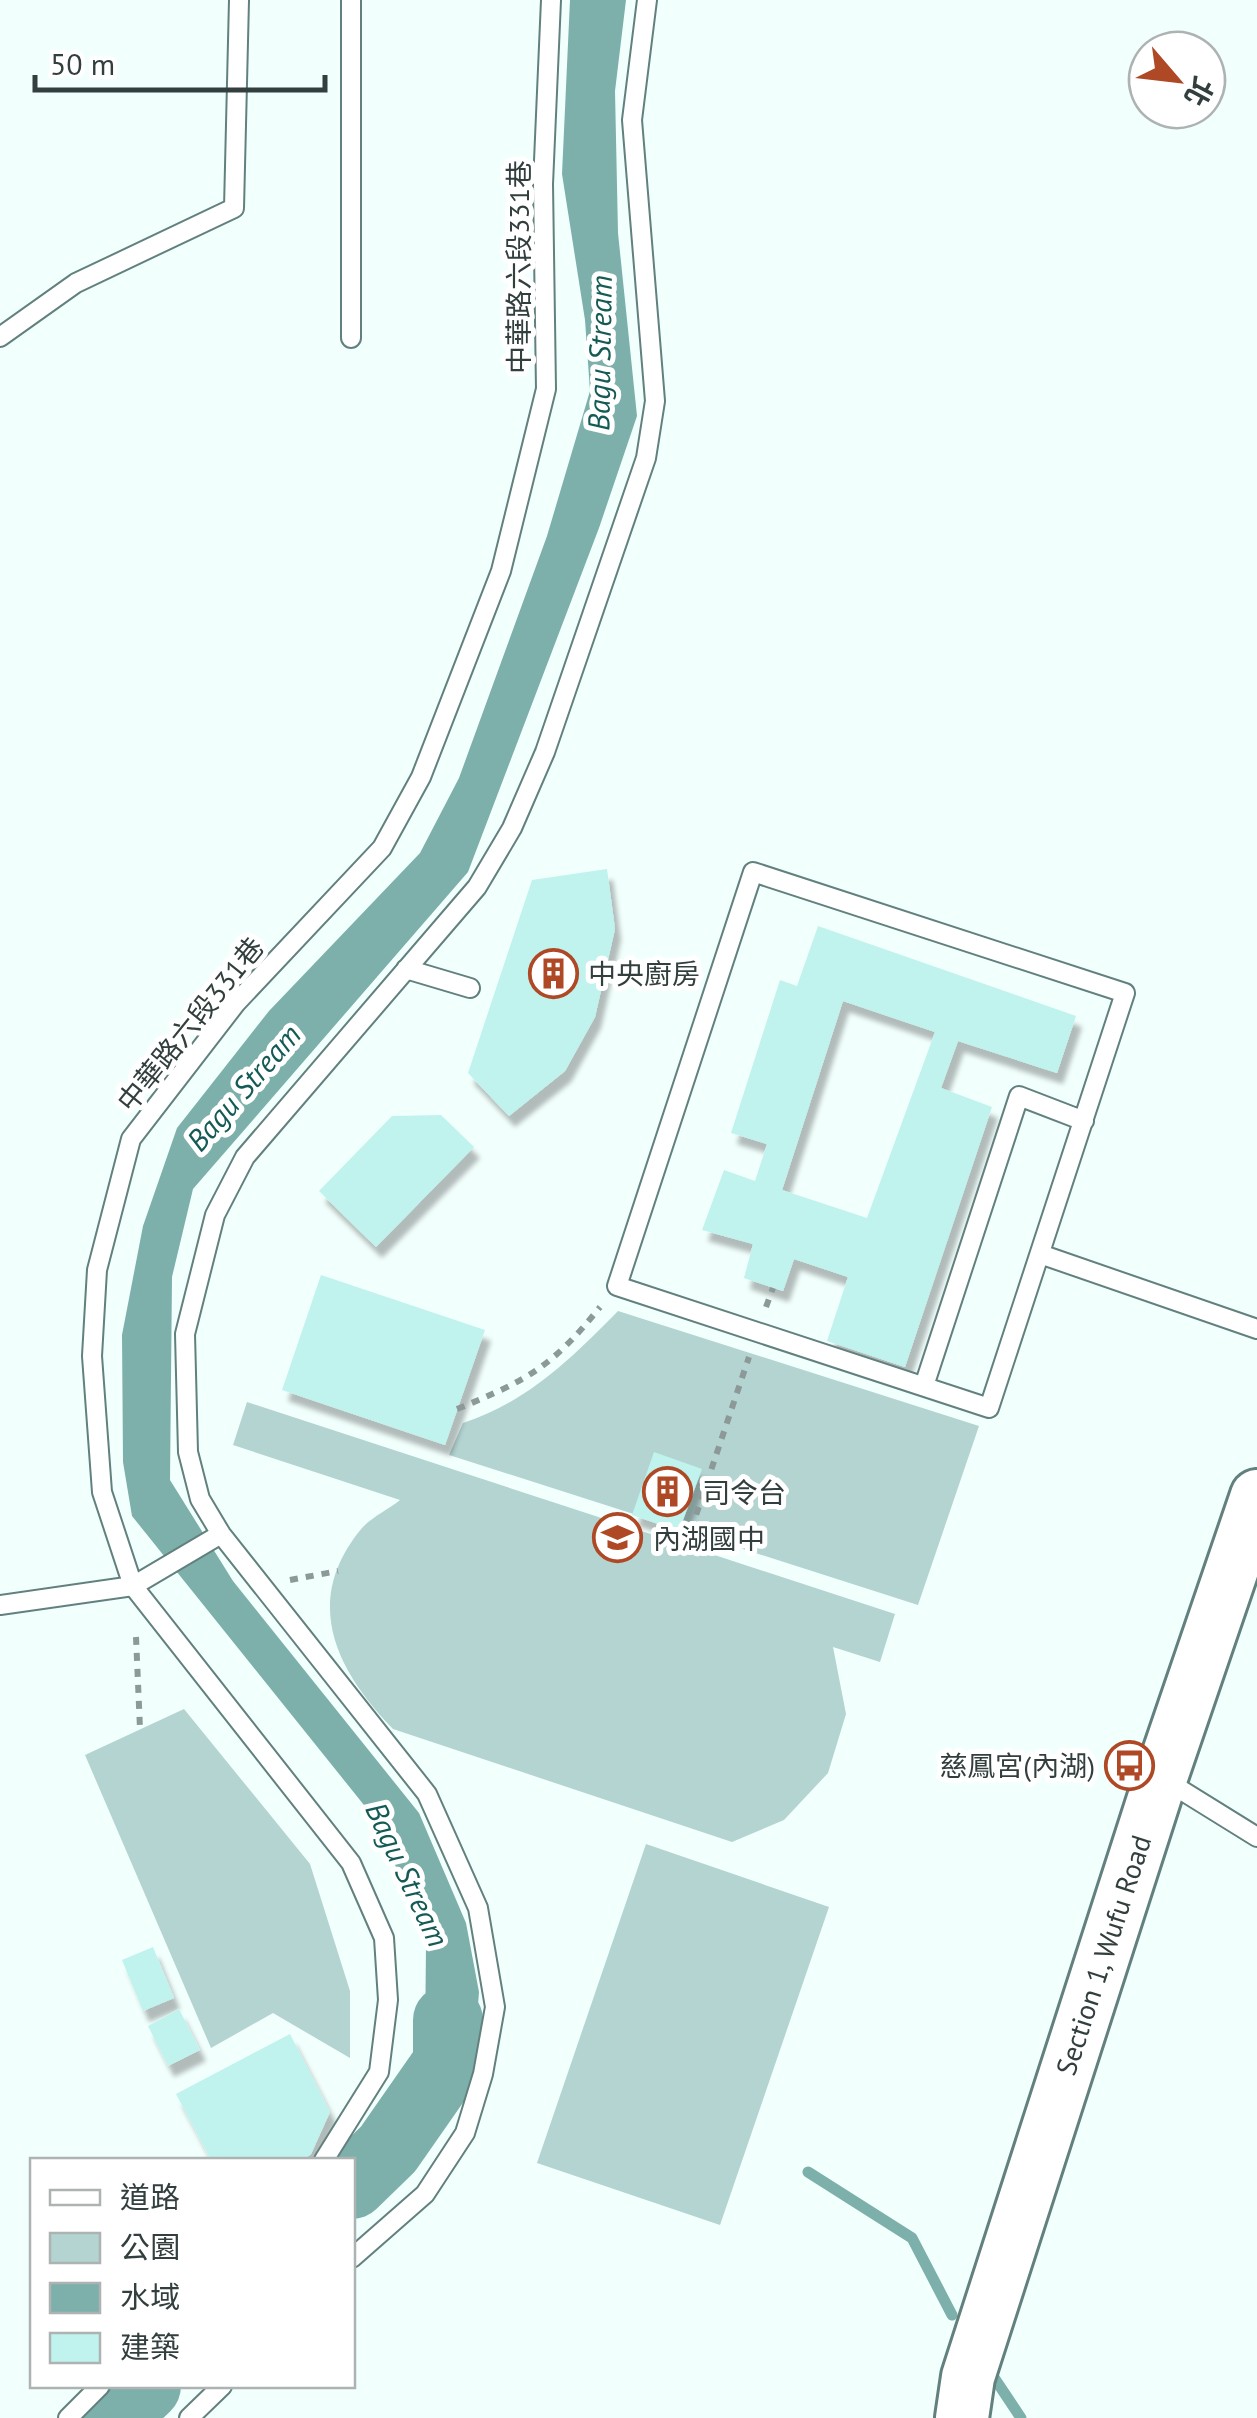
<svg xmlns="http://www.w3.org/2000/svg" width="1257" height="2418" viewBox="0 0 1257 2418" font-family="'PT Sans','Noto Sans TC',sans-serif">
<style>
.green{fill:#b3d4d1}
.water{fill:#7eb0ab}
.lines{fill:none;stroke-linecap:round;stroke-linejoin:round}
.stream{stroke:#7eb0ab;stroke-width:11}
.river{stroke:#7eb0ab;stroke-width:70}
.building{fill:#c0f3ee;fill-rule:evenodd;filter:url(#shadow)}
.service-casing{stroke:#62817e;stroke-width:22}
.secondary-casing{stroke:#62817e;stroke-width:58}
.path{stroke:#8c9998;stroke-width:6;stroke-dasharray:8 8;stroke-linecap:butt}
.service{stroke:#fff;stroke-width:18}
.secondary{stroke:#fff;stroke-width:52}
.labels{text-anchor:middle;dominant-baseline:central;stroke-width:10;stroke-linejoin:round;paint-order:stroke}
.street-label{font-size:28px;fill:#323f3e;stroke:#fff}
.poi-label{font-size:28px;fill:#323f3e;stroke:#fff;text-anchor:start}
.water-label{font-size:30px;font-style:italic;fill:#145a55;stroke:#fff}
</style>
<defs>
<filter id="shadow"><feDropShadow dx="6" dy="11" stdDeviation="2.5" flood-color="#0004"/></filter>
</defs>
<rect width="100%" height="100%" fill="#f1fffd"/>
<path class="green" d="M 618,1311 L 979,1426 L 918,1605 L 449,1455 L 463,1423 C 527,1402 571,1359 618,1311 Z
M 247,1402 L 895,1614 L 880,1662 L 833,1647 L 846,1714 L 828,1773 L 784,1820 L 732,1842 L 393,1729 C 336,1670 301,1601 362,1528 C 372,1517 389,1509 400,1500 L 233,1445 Z
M 184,1709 L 310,1864 L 350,1991 L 350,2058 L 273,2013 L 211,2048 L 85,1755 Z
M 646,1844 L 829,1907 L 720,2225 L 537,2163 Z"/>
<path class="water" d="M 570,0 L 626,0 L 615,91 L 618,233 L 637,416 L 599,528 L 468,872 L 193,1189 L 172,1277 L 170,1480 L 233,1581 L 419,1813 L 466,1923 L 479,1992 L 475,2045 L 462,2072 L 417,2107 L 425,2042 L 426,1947 L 380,1825 L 132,1516 L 123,1462 L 122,1335 L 143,1226 L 177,1128 L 269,1011 L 420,853 L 459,778 L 547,536 L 590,391 L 585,320 L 562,174 Z"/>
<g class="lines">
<path class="stream" d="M 808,2172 L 912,2238 L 952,2315
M 993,2376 L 1021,2418"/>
<path class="river" d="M 352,2184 L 388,2149 L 448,2063 L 448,2020
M 113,2418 L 146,2386"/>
</g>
<path class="building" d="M 607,869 L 615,929 L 595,1017 L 565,1071 L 509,1116 L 468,1073 L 532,880 Z
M 818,926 L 1076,1016 L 1057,1073 L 958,1041 L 941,1088 L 992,1107 L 905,1367 L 827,1341 L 848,1277 L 794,1259 L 783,1291 L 744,1278 L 753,1244 L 702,1230 L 724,1170 L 755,1181 L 767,1144 L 731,1133 L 780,980 L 797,986 ZM 843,1001 L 935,1032 L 867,1218 L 782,1190 Z
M 441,1115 L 474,1147 L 376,1247 L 319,1191 L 392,1116 Z
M 321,1275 L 485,1330 L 445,1445 L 282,1390 Z
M 654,1452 L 702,1469 L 679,1531 L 632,1515 Z
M 153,1947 L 174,1998 L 143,2011 L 122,1960 Z
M 179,2009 L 200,2050 L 168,2066 L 148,2026 Z
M 290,2034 L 330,2112 L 311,2154 L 303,2160 L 211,2160 L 176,2094 Z"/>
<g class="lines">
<defs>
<path id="service" d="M 351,0 L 351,338
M 0,337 L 76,283 L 234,208 L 239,0
M 753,872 L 1125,993 L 989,1408 L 617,1286 Z
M 406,969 L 470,988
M 1040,1254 L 1257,1329
M 924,1386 L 1019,1096 L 1084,1121
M 0,1605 L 133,1586 L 221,1534
M 1165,1780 L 1257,1837
M 324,2160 L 379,2072 L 388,2000 L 384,1938 L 351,1863 L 133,1586 L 102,1492 L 92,1356 L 97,1270 L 131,1139 L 236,1003 L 382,848 L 421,777 L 501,571 L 546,389 L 543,184 L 551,0
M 352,2258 L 425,2194 L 465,2133 L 483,2074 L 495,2007 L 478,1908 L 427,1794 L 221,1534 L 200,1499 L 188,1452 L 185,1334 L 215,1215 L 245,1157 L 477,887 L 512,828 L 545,752 L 646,458 L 655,401 L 632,120 L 647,0
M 68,2418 L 100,2386
M 189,2418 L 222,2386"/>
<path id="secondary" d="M 962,2418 L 968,2377 L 1161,1777 L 1257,1496"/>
</defs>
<use href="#service" class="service-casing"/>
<use href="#secondary" class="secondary-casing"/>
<path class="path" d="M 766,1307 L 773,1288
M 457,1409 C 528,1380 552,1367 600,1307
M 686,1545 L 749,1357
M 290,1580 L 338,1571
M 136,1637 L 140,1729"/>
<use href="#service" class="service"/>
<use href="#secondary" class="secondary"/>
</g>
<defs>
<symbol id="building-ring" viewBox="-11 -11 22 22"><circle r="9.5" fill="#fff" stroke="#af4824" stroke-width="1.5"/><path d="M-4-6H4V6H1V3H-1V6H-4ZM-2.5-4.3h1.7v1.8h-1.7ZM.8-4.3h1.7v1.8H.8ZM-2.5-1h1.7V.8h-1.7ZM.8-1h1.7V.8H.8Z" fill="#af4824"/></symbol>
<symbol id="school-ring" viewBox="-11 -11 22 22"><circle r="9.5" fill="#fff" stroke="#af4824" stroke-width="1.5"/><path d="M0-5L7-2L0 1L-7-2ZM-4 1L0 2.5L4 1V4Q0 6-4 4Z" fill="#af4824"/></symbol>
<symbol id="bus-ring" viewBox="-11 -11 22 22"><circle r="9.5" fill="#fff" stroke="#af4824" stroke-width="1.5"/><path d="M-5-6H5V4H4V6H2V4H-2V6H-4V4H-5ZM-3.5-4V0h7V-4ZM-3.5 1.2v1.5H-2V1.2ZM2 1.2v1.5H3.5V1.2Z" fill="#af4824"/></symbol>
</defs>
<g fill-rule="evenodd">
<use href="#building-ring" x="526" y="946" width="55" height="55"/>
<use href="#building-ring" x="640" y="1464" width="55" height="55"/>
<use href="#school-ring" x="590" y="1510" width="55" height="55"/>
<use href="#bus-ring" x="1102" y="1738" width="55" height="55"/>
</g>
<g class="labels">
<g class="street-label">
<text transform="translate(518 267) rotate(-90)">中華路六段331巷</text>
<text transform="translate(190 1024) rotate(-51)">中華路六段331巷</text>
<text transform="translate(1103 1955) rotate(-72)">Section 1, Wufu Road</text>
</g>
<g class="poi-label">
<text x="588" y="973">中央廚房</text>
<text x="702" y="1492">司令台</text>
<text x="653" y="1538">內湖國中</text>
<text x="1095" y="1765" text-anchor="end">慈鳳宮(內湖)</text>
</g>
<g class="water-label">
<text transform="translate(599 353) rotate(-89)">Bagu Stream</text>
<text transform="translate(243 1087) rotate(-49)">Bagu Stream</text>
<text transform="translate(408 1874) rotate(65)">Bagu Stream</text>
</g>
</g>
<rect x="30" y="2158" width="325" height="230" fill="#ffffff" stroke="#adb2b2" stroke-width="2.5"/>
<rect x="50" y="2190" width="50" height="15" fill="#ffffff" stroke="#adb2b2" stroke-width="2.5"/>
<text x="120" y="2208" font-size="30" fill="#323f3e">道路</text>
<rect x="50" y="2233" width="50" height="30" fill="#b3d4d1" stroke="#adb2b2" stroke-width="2.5"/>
<text x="120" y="2258" font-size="30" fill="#323f3e">公園</text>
<rect x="50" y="2283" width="50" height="30" fill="#7eb0ab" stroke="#adb2b2" stroke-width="2.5"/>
<text x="120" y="2308" font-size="30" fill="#323f3e">水域</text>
<rect x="50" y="2333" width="50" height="30" fill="#c0f3ee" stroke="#adb2b2" stroke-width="2.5"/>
<text x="120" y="2358" font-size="30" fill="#323f3e">建築</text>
<g transform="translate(1177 80) rotate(118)"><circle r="48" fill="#ffffff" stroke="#adb2b2" stroke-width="2.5"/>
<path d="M0-8L18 38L0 25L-18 38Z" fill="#af4824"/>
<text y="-15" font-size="28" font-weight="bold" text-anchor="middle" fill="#323f3e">北</text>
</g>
<path d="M35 75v15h290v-15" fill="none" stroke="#323f3e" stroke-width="5"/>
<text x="50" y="75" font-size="30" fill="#323f3e" stroke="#ffffff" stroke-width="8" paint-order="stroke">50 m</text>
</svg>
